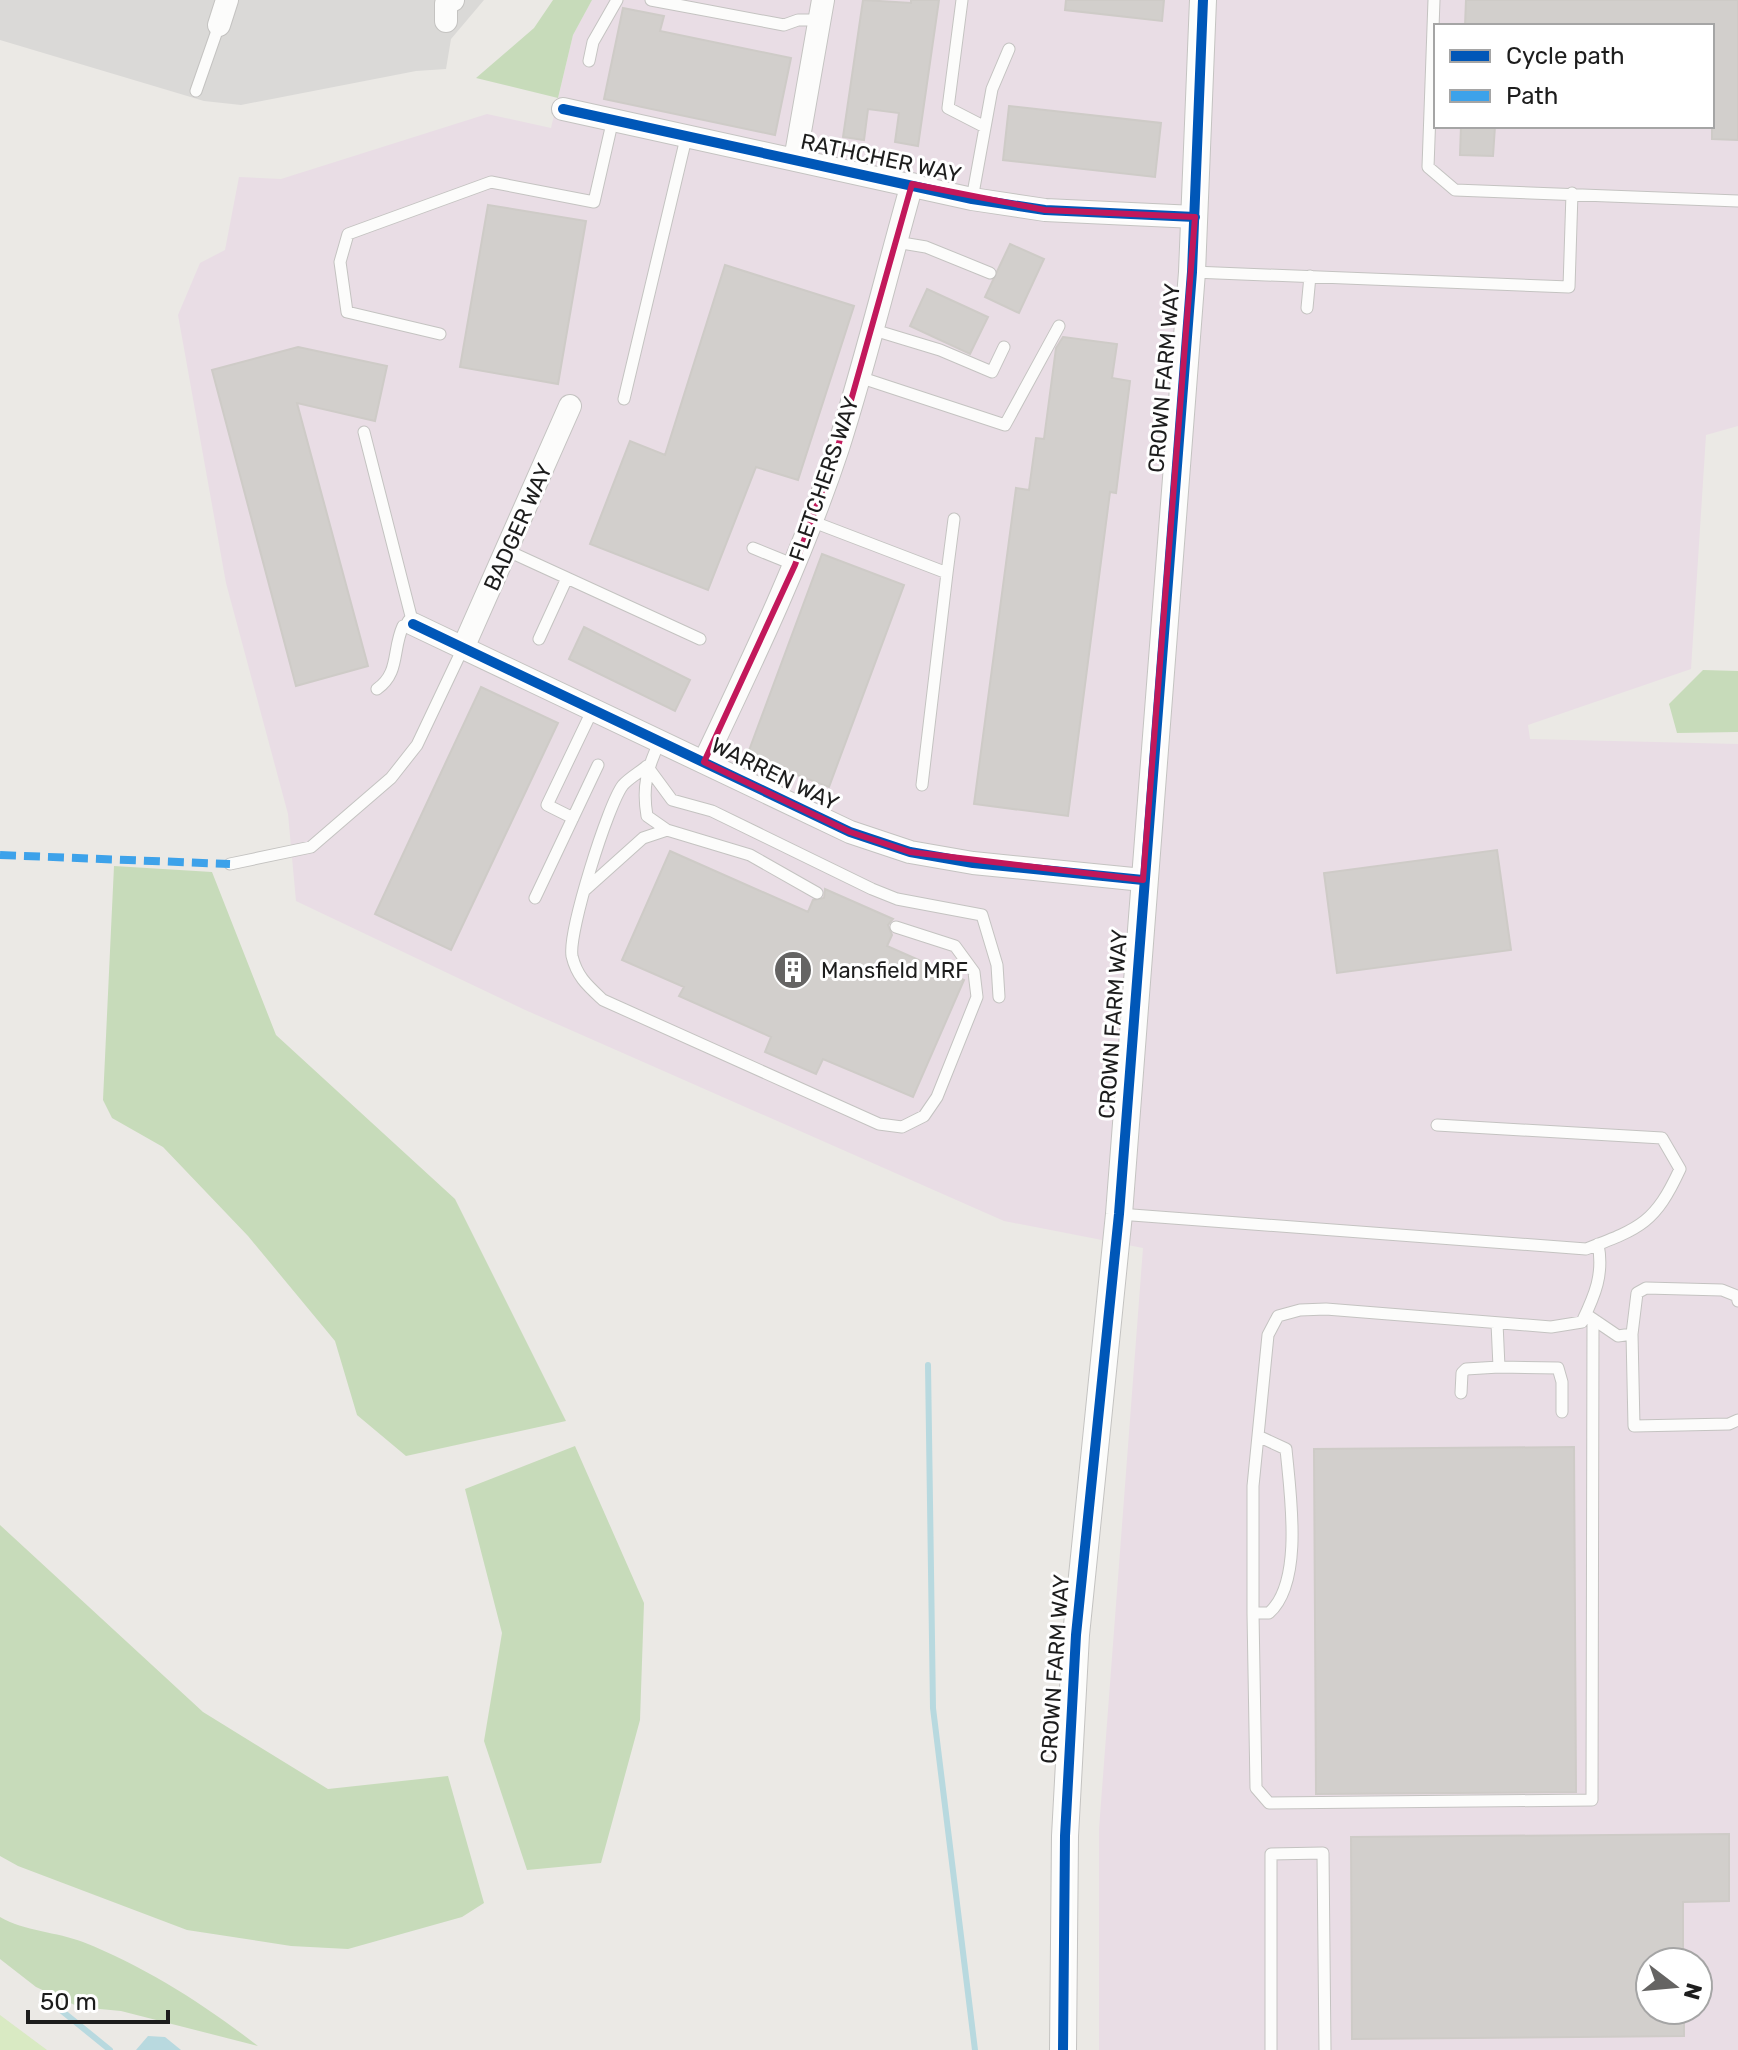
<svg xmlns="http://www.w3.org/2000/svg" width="1738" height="2050" viewBox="0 0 1738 2050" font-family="Rubik,sans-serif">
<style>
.residential{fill:#dad9d7}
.industrial{fill:#e9dde5;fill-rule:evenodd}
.grass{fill:#d9eac3}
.forest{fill:#c7dbba}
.water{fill:#b8d9df}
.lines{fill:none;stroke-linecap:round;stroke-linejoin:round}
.stream{stroke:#b8d9df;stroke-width:6}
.building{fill:#d2cfcc;stroke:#cecbc7;stroke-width:2}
.service-casing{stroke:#c4c3c1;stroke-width:13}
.minor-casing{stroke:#c4c3c1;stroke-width:24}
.tertiary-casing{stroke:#c4c3c1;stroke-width:28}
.service{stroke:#fcfcfb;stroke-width:11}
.minor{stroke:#fcfcfb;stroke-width:22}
.tertiary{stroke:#fcfcfb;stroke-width:26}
.quiet{stroke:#3da2ea;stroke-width:8;stroke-dasharray:16 8;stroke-linecap:butt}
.cycleway-casing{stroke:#fff;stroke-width:15}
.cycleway{stroke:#0057b8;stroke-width:10}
.marked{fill:none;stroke:#c2185b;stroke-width:6;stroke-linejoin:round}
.labels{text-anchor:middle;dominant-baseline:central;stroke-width:6;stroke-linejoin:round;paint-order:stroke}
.street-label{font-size:22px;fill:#1d1d1d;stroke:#fff}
.poi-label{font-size:22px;fill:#1d1d1d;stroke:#fff;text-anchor:start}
</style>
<rect width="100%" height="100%" fill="#ebe9e5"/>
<path class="residential" d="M 0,0 L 484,0 L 451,39 L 446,69 L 416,71 L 241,105 L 204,101 L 0,40 Z"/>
<path class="industrial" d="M 592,0 L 1738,0 L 1738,426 L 1706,435 L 1691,669 L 1528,725 L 1530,739 L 1738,744 L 1738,2050 L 1099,2050 L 1099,1829 L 1143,1248 L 1004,1221 L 523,1009 L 296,901 L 288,814 L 226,583 L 178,315 L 200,263 L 225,250 L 239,177 L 281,179 L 487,114 L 551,128 L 573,35 ZM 1436,26 L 1712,26 L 1712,126 L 1436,126 ZM 1650,1962 L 1698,1962 L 1698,2010 L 1650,2010 Z"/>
<path class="grass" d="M 0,2015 L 47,2050 L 0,2050 Z"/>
<path class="forest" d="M 553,0 L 592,0 L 573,35 L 558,98 L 476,78 L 534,28 Z
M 1703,670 L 1738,671 L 1738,732 L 1677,733 L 1669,704 Z
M 114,866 L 212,872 L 276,1035 L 455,1199 L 566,1421 L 406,1456 L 357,1415 L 335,1341 L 248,1236 L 163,1147 L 112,1118 L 103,1100 Z
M 575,1446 L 644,1603 L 640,1720 L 601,1863 L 527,1870 L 484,1741 L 502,1633 L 465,1489 Z
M 0,1525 L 203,1712 L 328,1789 L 448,1776 L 484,1903 L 462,1917 L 348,1949 L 291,1946 L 187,1930 L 18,1866 L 0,1856 Z
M 0,1917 C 24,1931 57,1932 83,1942 C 146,1967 205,2005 258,2046 L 121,2011 L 79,2007 L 36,1987 L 0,1959 Z"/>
<path class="water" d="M 148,2036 L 165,2037 L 181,2050 L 136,2050 Z"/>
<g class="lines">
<path class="stream" d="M 928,1365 L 933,1708 L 975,2050
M 57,2007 L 110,2050"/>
</g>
<path class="building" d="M 863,0 L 911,3 L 911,0 L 939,0 L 918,146 L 895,142 L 899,113 L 868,109 L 864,140 L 843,137 Z
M 1066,0 L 1164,0 L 1162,21 L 1065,10 Z
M 1466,0 L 1738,0 L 1738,140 L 1712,139 L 1712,26 L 1465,26 Z
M 623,8 L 664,16 L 660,31 L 791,58 L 775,135 L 604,99 Z
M 1009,106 L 1161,123 L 1155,177 L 1003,160 Z
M 1461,126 L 1495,126 L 1493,156 L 1460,155 Z
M 488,205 L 586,221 L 558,384 L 460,367 Z
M 1010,244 L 1044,259 L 1019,313 L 985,297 Z
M 725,265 L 854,306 L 798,480 L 756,467 L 708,590 L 590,544 L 630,441 L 665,455 Z
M 927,289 L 988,317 L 970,354 L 910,326 Z
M 1063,337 L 1117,344 L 1112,378 L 1130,381 L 1116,493 L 1110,492 L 1068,816 L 974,804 L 1016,488 L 1029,490 L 1036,438 L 1044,439 L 1056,348 Z
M 298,347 L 387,366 L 375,421 L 297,403 L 368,666 L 296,686 L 212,370 Z
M 822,554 L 904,585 L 829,787 L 747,756 Z
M 584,627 L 690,680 L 675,711 L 569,659 Z
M 481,687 L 558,723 L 451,950 L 375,914 Z
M 1497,850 L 1511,950 L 1337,973 L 1324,873 Z
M 670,851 L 808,912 L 813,900 L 824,898 L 825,889 L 893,919 L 888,925 L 892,935 L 887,946 L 964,980 L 913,1097 L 823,1059 L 816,1074 L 765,1052 L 771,1037 L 679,996 L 684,987 L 622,960 Z
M 1574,1447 L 1576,1792 L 1316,1794 L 1314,1449 Z
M 1729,1834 L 1729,1901 L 1683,1902 L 1683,1962 L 1650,1962 L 1650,2010 L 1684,2010 L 1684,2036 L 1352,2039 L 1351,1837 Z"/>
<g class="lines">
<defs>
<path id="service" d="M 651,0 L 784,25 L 798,20 L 820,20
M 962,0 L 948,108 L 985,127
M 1434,0 L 1428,167 L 1455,190 L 1738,201
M 589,61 L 593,42 L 617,0
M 196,91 L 219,25
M 972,199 L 992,89 L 1009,49
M 896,242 L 926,247 L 990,273
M 1193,272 L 1569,287 L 1572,193
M 1307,308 L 1310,276
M 874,330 L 940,350 L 992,372 L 1004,347
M 440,334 L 347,312 L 340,262 L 348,234 L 491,182 L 594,202 L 613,119
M 859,377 L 1005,425 L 1059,326
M 624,399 L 687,134
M 364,432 L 413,624 L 403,626 C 392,650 400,673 377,689
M 811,521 L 947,573 L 922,785
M 753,548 L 795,565
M 508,551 L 700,639
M 947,573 L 954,519
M 539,639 L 567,578
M 660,741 C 647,768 642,787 647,816 L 667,830 L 750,855 L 817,893
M 573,818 L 547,805 L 593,709
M 230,864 L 311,847 L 391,778 L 417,745 L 463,648
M 585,890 L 643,838 L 667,830
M 535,898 L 598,765
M 896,927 L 955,946 L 974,972 L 977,997 L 937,1097 L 924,1116 L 902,1127 L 879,1124 L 603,1000 C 588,986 577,977 572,956 C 568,932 608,804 623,785 C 629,778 640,772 647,766 L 672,800 L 712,811 L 872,889 L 897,899 L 982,915 L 997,965 L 999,997
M 1119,1214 L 1586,1249 C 1641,1228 1655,1223 1680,1169 L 1662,1138 L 1437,1125
M 1590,1317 L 1618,1336 L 1632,1334 L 1634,1426 L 1729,1424 L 1738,1420
M 1497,1323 L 1499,1367 L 1558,1368 L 1562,1382 L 1562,1412
M 1632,1334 L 1637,1293 L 1646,1288 L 1722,1290 L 1737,1296 L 1738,1301
M 1461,1393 L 1462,1373 L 1466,1369 L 1499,1367
M 1258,1436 L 1286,1449 C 1290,1493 1304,1582 1269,1613 L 1253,1613 L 1253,1486 L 1268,1335 L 1278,1316 L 1300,1310 L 1326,1309 L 1551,1327 L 1582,1322 C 1595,1295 1604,1274 1598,1244
M 1253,1613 L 1256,1788 L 1269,1803 L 1592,1800 L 1593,1319
M 1271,2050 L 1271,1854 L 1323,1853 L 1325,2050"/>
<path id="minor" d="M 446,21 L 446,4 L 453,0
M 219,25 L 227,0
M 563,109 L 972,199 L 1045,210 L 1195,217
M 795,160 L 823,0
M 413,624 L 850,832 L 910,852 L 973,863 L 1143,880
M 463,648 L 570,406
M 704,762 C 753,659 802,557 838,448 C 866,361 887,272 912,184"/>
<path id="tertiary" d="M 1063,2050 L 1065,1836 L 1076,1635 L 1119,1214 L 1192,272 L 1203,0"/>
</defs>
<use href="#service" class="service-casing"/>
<use href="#minor" class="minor-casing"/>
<use href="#tertiary" class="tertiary-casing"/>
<use href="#service" class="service"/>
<use href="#minor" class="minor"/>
<use href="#tertiary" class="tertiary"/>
<path class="quiet" d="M 0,855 L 230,864"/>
<defs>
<path id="cycleway" d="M 563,109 L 972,199 L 1045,210 L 1195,217
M 413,624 L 850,832 L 910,852 L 973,863 L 1143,880
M 1063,2050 L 1065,1836 L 1076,1635 L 1119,1214 L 1192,272 L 1203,0"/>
</defs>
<use href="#cycleway" class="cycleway-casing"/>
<use href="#cycleway" class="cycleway"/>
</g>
<path class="marked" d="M 912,184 L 1045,210 L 1195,217 L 1143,880 L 910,852 L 850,832 L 704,762 L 795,565 L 837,450 Z"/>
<defs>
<symbol id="building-disc" viewBox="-11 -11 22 22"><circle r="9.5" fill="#656463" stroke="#fff"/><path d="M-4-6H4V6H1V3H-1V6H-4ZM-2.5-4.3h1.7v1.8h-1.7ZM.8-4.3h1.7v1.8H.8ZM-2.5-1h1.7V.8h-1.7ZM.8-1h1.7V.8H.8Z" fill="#fff"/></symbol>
</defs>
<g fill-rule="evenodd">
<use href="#building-disc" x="771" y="948" width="44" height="44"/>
</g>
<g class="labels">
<g class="street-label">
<text transform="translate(881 158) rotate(12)">RATHCHER WAY</text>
<text transform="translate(1164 378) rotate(-85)">CROWN FARM WAY</text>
<text transform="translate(824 479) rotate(-71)">FLETCHERS WAY</text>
<text transform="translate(518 527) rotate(-66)">BADGER WAY</text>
<text transform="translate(775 774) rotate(26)">WARREN WAY</text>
<text transform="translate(1113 1024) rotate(-86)">CROWN FARM WAY</text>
<text transform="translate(1055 1669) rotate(-86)">CROWN FARM WAY</text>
</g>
<g class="poi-label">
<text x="821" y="970">Mansfield MRF</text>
</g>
</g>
<rect x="1434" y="24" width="280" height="104" fill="#ffffff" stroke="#a5a5a5" stroke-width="2"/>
<rect x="1450" y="50" width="40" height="12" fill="#0057b8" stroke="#a5a5a5" stroke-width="2"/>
<text x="1506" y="64" font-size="24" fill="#1d1d1d">Cycle path</text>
<rect x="1450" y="90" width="40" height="12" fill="#3da2ea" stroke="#a5a5a5" stroke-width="2"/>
<text x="1506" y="104" font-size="24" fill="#1d1d1d">Path</text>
<g transform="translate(1674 1986) rotate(106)"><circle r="38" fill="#ffffff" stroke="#a5a5a5" stroke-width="2"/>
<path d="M0-6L14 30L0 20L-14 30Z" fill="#656463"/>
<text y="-12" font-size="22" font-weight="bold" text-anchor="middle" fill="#1d1d1d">N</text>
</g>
<path d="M28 2010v12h140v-12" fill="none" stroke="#1d1d1d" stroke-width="4"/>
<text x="40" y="2010" font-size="24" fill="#1d1d1d" stroke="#ffffff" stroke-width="6" paint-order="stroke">50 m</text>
</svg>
